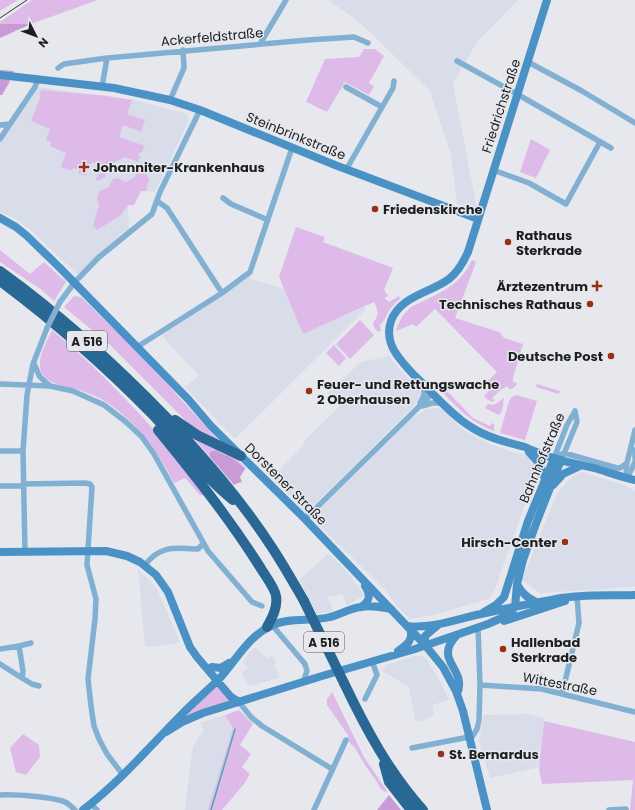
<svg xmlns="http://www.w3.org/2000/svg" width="635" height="810" viewBox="0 0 635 810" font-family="Poppins,sans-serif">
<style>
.built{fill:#d8dde9}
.green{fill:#debae9}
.forest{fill:#c99bd6}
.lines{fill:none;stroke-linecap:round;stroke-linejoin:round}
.stream{stroke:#46a9c1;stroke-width:1.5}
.street{stroke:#82b0d3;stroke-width:5.5}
.secondary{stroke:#4a92c6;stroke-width:8}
.highway{stroke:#296894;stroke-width:10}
.tram{stroke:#333537;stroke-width:1}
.street-bridge{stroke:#82b0d3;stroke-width:5.5}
.highway-bridge{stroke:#296894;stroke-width:10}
.poi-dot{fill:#983016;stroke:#e6e8ed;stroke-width:1.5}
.labels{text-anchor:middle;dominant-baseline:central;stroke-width:3;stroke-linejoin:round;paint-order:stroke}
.shield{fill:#e6e8ed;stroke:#595b5e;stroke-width:1}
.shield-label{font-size:12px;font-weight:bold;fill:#1d1e20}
.street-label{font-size:13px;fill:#1d1e20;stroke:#e6e8ed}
.poi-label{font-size:13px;font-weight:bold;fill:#1d1e20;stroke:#e6e8ed;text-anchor:start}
</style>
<rect width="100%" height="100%" fill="#e6e8ed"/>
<path class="built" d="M 328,0 L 518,0 L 477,42 L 453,83 L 477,210 L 457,204 L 451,155 L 430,91 L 369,31 L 354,18 Z
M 38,87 L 135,100 L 187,114 L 189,120 L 155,192 L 141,191 L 134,205 L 128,205 L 129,230 L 100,253 L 78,275 L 32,231 L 14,218 L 0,212 L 0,142 Z
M 248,272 L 251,279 L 284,289 L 303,334 L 364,307 L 365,310 L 235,439 L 185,387 L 199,375 L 167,342 L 161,334 Z
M 389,356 L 399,369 L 421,391 L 419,398 L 413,407 L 306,513 L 272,477 L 305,444 L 304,441 L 340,406 L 327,393 L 331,390 L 361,362 Z
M 440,408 L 465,431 L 487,443 L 512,452 L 527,455 L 536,464 L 540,476 L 524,507 L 494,592 L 488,599 L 433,615 L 410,619 L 397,606 L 386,591 L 316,522 L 316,513 L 410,420 L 426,409 Z
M 582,472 L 624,485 L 635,491 L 635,586 L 607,589 L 540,593 L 522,580 L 557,493 L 573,476 Z
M 329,553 L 347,572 L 365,595 L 347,605 L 342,594 L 331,597 L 330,595 L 327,596 L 333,611 L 317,614 L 299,580 Z
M 138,569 L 156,587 L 180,642 L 174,644 L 145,647 Z
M 255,647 L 267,658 L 271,655 L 277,662 L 273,666 L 276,668 L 279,678 L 250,686 L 241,674 L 248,667 L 242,662 Z
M 414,656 L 422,656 L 427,660 L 440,681 L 449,700 L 432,705 L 434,712 L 432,717 L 419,722 L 415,720 L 409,687 L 382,671 L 386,665 Z
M 527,714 L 544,718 L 539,767 L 490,778 L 479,741 L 483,715 Z
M 225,715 L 233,728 L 208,810 L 185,810 L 192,752 L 194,745 L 204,730 L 200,723 Z"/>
<path class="green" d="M 0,0 L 18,0 L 0,11 Z
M 32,0 L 98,0 L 31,24 L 0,24 L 0,22 Z
M 364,49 L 375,49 L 384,56 L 369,83 L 374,86 L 369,95 L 345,82 L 327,112 L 306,102 L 325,59 L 359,57 Z
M 41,90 L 107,96 L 132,100 L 127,114 L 145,120 L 141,132 L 123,125 L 119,137 L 145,146 L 141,153 L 139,153 L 138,155 L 140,156 L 138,162 L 125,157 L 115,162 L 112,168 L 107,170 L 105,177 L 97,181 L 96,180 L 98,173 L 101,174 L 104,167 L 92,162 L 89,168 L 88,168 L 86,176 L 78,173 L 79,170 L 73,168 L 72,171 L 61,167 L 66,153 L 50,146 L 51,142 L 46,140 L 50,129 L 31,121 L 41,96 L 39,93 Z
M 531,139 L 550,150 L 536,178 L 520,172 Z
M 137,171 L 146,174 L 149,179 L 146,191 L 141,191 L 134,205 L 128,205 L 121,215 L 97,230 L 93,225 L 99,206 L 97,198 L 100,191 L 109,187 L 112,180 L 117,178 L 126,182 L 135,177 Z
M 296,227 L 325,237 L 323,242 L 393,268 L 384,290 L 388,296 L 384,298 L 389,302 L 399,296 L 400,299 C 396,302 392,306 389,311 C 386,316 385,320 380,325 L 381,330 L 379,332 C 375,330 373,326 373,322 C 380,315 378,311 374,302 L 303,334 L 279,277 Z
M 0,250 L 30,274 L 44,262 L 66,282 L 54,301 L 42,290 L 0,262 Z
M 472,260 L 476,262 L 455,318 L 499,332 L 504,338 L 523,344 L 513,377 L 513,382 L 517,383 C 515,387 513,389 509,389 L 508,386 L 502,389 L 492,398 L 495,401 C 490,403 487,399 484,396 L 491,389 L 485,384 L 497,372 L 435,309 L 416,327 L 413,324 L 396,331 C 399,321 403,314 411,307 C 436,294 459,288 472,260 Z
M 74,296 L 81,297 L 136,350 L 220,442 L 199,432 L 187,422 L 109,344 L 64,307 Z
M 360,320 L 374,335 L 350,359 L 336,344 Z
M 52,330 C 89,361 123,395 155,431 C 172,452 189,474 206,496 L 200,495 L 185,478 L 174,483 C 157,450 140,426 109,404 C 101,398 91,394 82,391 C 70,386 48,386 42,373 C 35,359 47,342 52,330 Z
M 334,345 L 346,358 L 339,366 L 326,353 Z
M 537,384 L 560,391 L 559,394 L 536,387 Z
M 444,388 L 473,418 L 490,426 L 492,423 L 494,424 L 494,431 C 470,422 458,408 440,390 Z
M 516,395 L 537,401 L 525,440 L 500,433 L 509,401 L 512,397 Z
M 504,398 L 502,411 L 499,415 L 485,408 L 488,404 L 494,405 Z
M 189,433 L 234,457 L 246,468 L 245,469 C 240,464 234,459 228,456 C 223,454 220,453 216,450 L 210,452 L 210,457 Z
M 216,685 L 229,699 L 227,702 L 181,719 Z
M 332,692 L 364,757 L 387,791 L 385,792 L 380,788 L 377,782 L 365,765 L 355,748 L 349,742 L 348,735 L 327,705 L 327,699 Z
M 239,710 L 253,724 L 240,745 L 251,754 L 242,767 L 250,774 L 244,784 L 222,810 L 208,810 L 233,728 L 225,715 Z
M 544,721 L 635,742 L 635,810 L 630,810 L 633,780 L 542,784 L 539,769 Z
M 23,734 L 39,745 L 40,757 L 26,775 L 16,772 L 10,748 Z"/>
<path class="forest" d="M 0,24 L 31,24 L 0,38 Z
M 0,70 L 14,71 L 9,83 L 2,95 L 0,95 Z
M 216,450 C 220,453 223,454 228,456 C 234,459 240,464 245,469 L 240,477 L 242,482 L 238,483 L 234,485 L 210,457 L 210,452 Z
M 389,795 L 401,810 L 377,810 Z"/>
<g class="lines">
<path class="stream" d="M 211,810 L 235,729"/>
<path class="street" d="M 260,44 L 286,0
M 457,61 L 517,94 L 611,148
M 528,62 L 582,91 L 635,123
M 58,68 L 64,64 L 107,58 L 308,40 L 354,37 L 368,43
M 102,87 L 107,58
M 346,87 L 382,107
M 170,100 L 184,68 L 183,50
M 0,125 L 10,124
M 0,139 L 35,87 L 38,79
M 346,170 L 393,88 L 394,81
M 493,170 L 529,183 L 566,204 L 600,142
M 223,198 L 231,204 L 268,220
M 157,201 L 167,208 L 222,293
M 60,302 L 74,283 L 98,258 L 152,214 L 160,192 L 200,110
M 137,347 L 222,293 L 250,272 L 292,148
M 34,364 L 40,377 L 49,385
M 0,384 L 50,386 L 73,391 L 104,405 L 126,422 L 142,437 L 154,454 L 208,551 L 252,602 L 262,606
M 420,403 L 424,395 L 424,384
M 422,406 L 432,403 L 443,403
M 635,450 L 635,459
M 0,451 L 23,451
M 563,456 L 577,422 L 575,411
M 554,458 L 564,453 L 617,468 L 620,468 L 627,463
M 554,458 L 567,425 L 575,411
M 627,478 L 635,462
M 627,479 L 626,467 L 635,430
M 23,484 L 85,483 L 90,484 L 92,487 L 87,565 L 96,599 L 95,619 L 88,679 L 91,706 L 94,726 L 99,739 L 107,754 L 123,775
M 0,486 L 23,486
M 305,519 L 433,393
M 25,552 L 23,451 L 27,395 L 33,364 L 47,328
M 145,565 C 160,545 175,548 198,549 L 203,544
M 272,625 L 305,664 L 307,671 L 303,682
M 19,646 L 31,643
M 0,649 L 19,646 L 23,671 L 22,678 L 0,664
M 22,678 L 32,684 L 39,686
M 480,685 L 542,689 L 635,712
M 562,694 L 579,623 L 577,596
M 365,699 L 377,675 L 372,661
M 239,702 L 251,717 L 262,726 L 332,769
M 470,740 L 477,729 L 479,720 L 480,685 L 478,627
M 412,748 L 469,737
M 0,795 C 13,794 54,797 65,802 C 69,804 72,807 75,810
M 91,804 L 97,810
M 314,810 L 346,740
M 609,810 L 626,809"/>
<path class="secondary" d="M 547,0 L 468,252 C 463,263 458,272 449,279 C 430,293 400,296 391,321 C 383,344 401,361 415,376 C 433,393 450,414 471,427 C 488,438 506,442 525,447 C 529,449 534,451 539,453 C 556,460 576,464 594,468 C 608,472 621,477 635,480
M 0,75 L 114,88 L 170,100 L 200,110 L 335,165 L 478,219
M 0,218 L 16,227 L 27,236 L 59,267 L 188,399 L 211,426 L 305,519 L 425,645 L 443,667 L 456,691 L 463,711 L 487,810
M 529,452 L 539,463 L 545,479
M 553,485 L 563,474 L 580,466
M 0,552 L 106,551 L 127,556 L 140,562 L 156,575 L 168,592 L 190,647 L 197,657 L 231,697 L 239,702
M 517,584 C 522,594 528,598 538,603
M 361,607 C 370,601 371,595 365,586
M 484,612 L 496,605 L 504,597 L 528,521 L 554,458
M 504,621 L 565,601
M 407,626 C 433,629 456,619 481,614 C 506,608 531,604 556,599 C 582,594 609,596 635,595
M 457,635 C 432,661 468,668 457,694
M 425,645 L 425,636 L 438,625
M 398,651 C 406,645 414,641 410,629
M 212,667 L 221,668 L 229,663
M 166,732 L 182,722 L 203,713 L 322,676 L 415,649 L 488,624 L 506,616 L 512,612 L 515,607 L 517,584 L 523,560 L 537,521 L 561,460
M 83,810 C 120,782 150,746 183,713 C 195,701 208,690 220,678 C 237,659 249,635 273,625 C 290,617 311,622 330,617 C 340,615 350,608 361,607 C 371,605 381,607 391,609"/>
<path class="highway" d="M 0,271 C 61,315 116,365 168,419 C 205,459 241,500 271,546 C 283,564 293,582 304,601
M 0,281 C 55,322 106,367 154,416 C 180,444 203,476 233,500
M 175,420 L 197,435 L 241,456
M 158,430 C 194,474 229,518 260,567 C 264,574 275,588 276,596 C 278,607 272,618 267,627
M 344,683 C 366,729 389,772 423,810
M 384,764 L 389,782 L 411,810"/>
<path class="tram" d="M 0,18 L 27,0"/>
<path class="street-bridge" d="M 47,328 L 60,302"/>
<path class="highway-bridge" d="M 304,601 L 344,683"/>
</g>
<g class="poi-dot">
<path d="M82 161h4v4h4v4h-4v4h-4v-4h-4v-4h4z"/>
<circle cx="375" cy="209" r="4"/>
<circle cx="508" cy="242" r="4"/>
<path d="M595 280h4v4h4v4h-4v4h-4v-4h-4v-4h4z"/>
<circle cx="590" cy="304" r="4"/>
<circle cx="611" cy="356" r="4"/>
<circle cx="309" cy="391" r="4"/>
<circle cx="565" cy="542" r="4"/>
<circle cx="503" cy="649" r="4"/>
<circle cx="441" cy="754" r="4"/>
</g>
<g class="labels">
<g class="shield">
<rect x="67" y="331" width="40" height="20" rx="3"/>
<rect x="304" y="632" width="40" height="20" rx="3"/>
</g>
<g class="shield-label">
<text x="87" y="341">A 516</text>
<text x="324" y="642">A 516</text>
</g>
<g class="street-label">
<text transform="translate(212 37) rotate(-5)">Ackerfeldstraße</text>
<text transform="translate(501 106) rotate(-72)">Friedrichstraße</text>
<text transform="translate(296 136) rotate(22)">Steinbrinkstraße</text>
<text transform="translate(542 458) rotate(-67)">Bahnhofstraße</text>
<text transform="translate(286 484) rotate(45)">Dorstener Straße</text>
<text transform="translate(560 684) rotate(11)">Wittestraße</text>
</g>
<g class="poi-label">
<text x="93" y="167">Johanniter-Krankenhaus</text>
<text x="383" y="209">Friedenskirche</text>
<text x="516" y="235">Rathaus<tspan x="516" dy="15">Sterkrade</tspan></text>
<text x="588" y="286" text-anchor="end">Ärztezentrum</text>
<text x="582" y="304" text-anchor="end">Technisches Rathaus</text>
<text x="603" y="356" text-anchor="end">Deutsche Post</text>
<text x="317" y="384">Feuer- und Rettungswache<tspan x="317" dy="15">2 Oberhausen</tspan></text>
<text x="557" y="542" text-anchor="end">Hirsch-Center</text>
<text x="511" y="642">Hallenbad<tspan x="511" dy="15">Sterkrade</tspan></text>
<text x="449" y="754">St. Bernardus</text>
</g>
</g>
<g transform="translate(36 36) rotate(132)" stroke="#e6e8ed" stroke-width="3" paint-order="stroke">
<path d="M0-3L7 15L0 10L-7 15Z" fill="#1d1e20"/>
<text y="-6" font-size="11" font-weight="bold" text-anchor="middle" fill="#1d1e20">N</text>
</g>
</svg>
